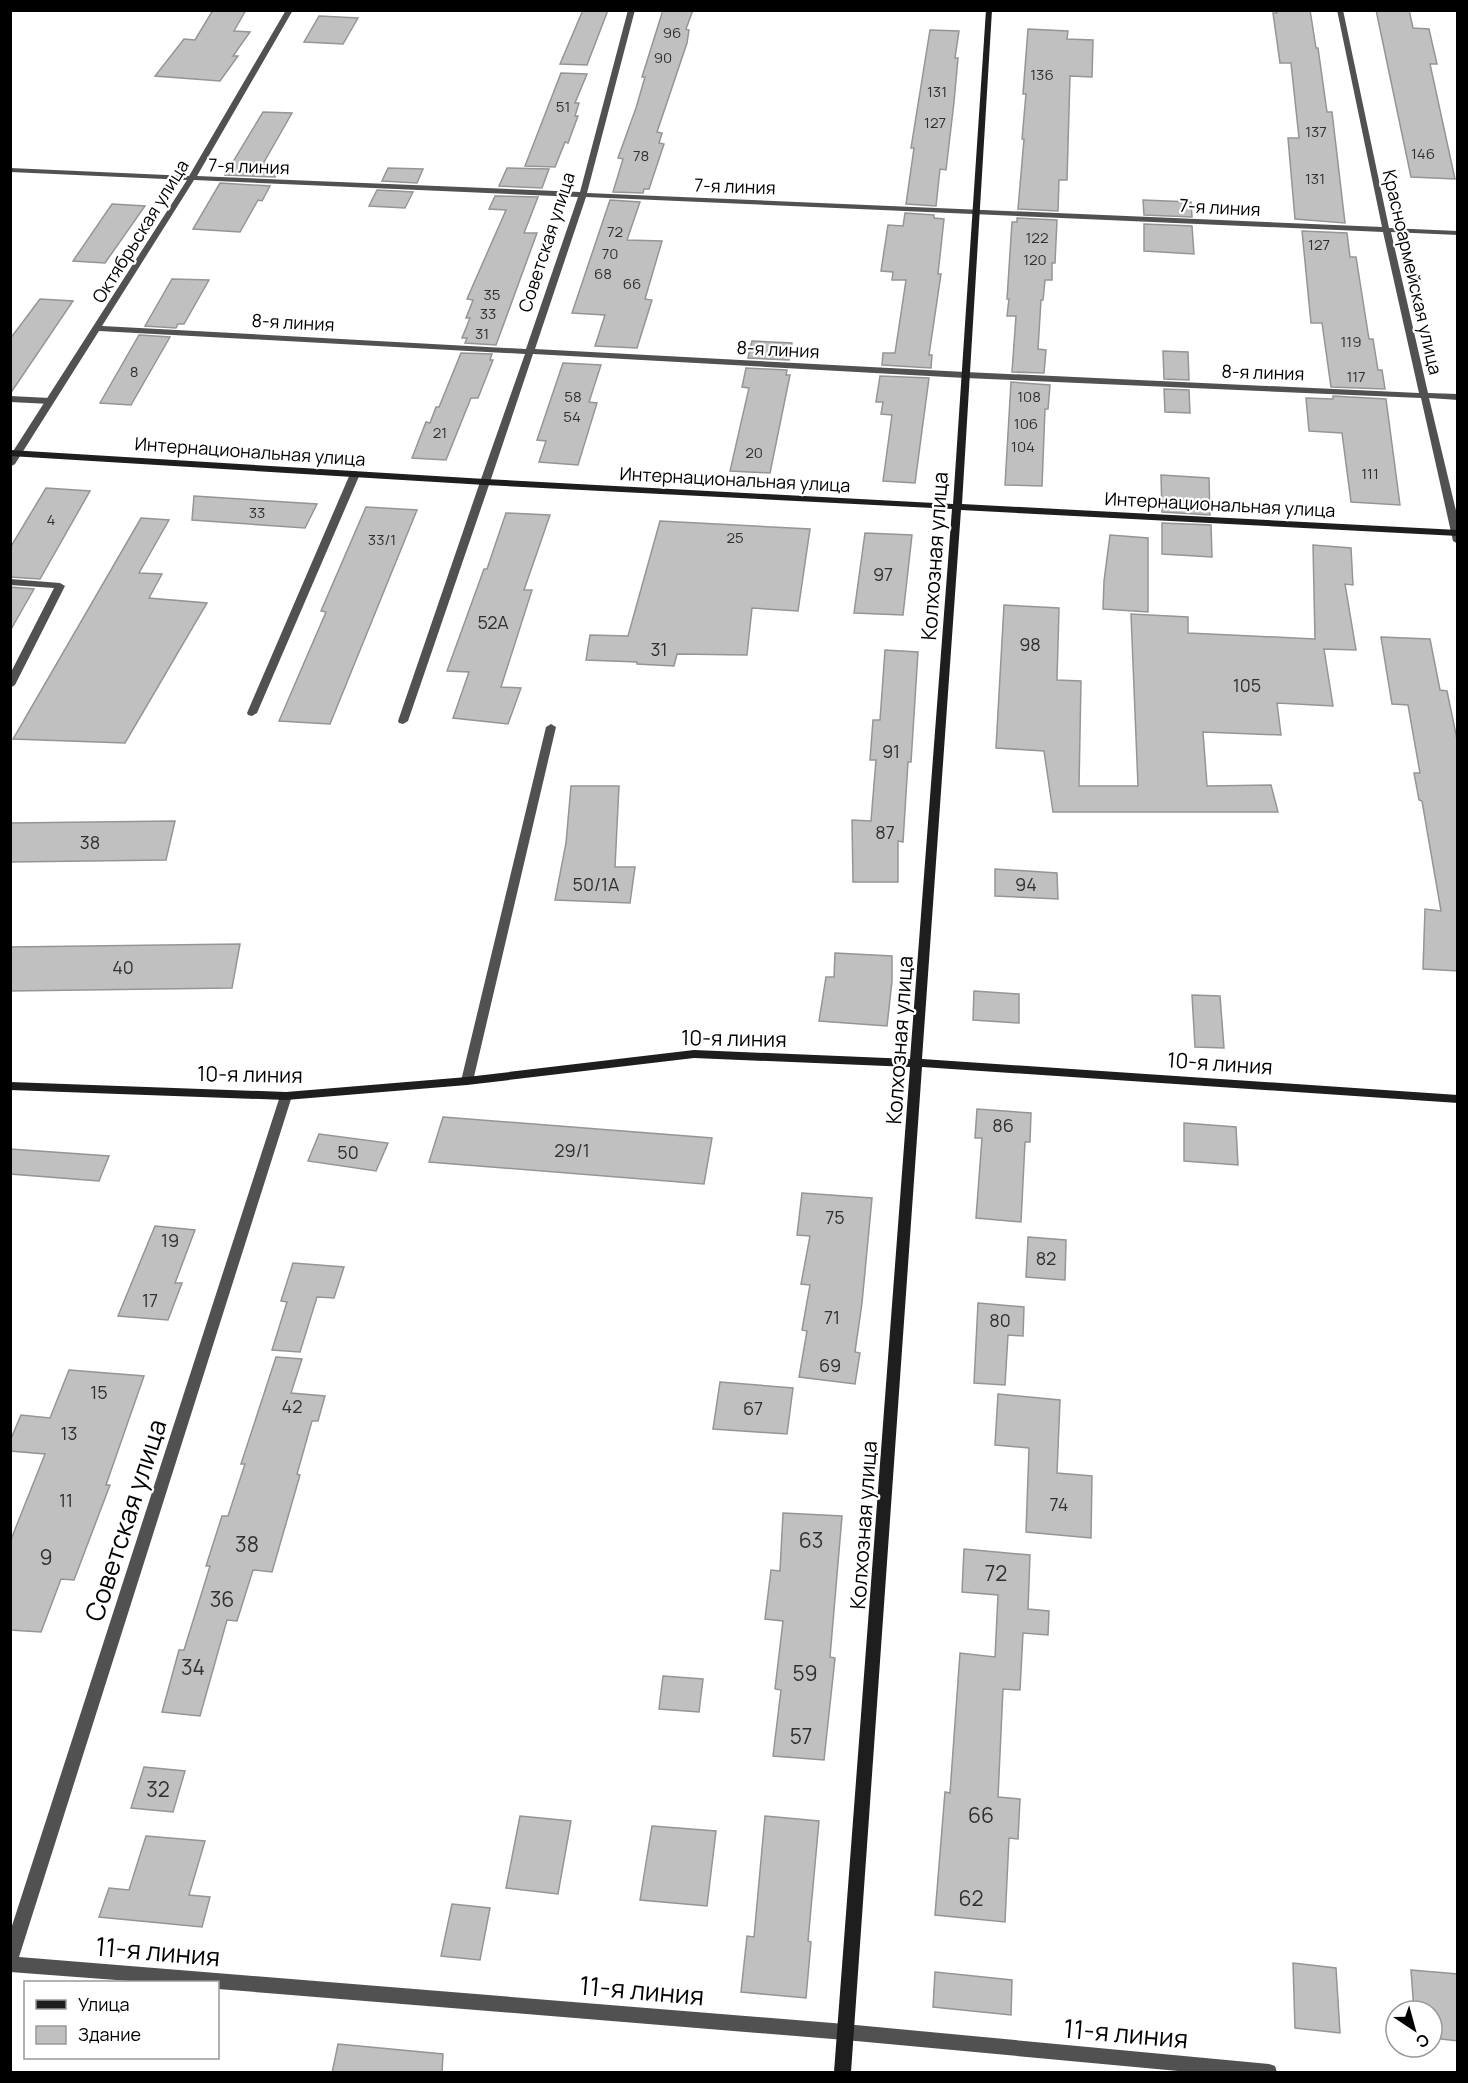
<svg xmlns="http://www.w3.org/2000/svg" width="1468" height="2083" viewBox="0 0 1468 2083" font-family="Manrope,sans-serif">
<style>
.building{fill:#c0c0c0;stroke:#959595;stroke-width:1.5}
.lines{fill:none;stroke-linecap:round;stroke-linejoin:round}
.lane{fill:#515151;fill-rule:evenodd}
.street{fill:#515151;fill-rule:evenodd}
.secondary{fill:#1e1e1e;fill-rule:evenodd}
.labels{text-anchor:middle;dominant-baseline:central;stroke-width:4.5;stroke-linejoin:round;paint-order:stroke}
.far-number-label{font-size:15px;fill:#303030}
.far-street-label{font-size:18px;fill:#000;stroke:#fff}
.number-label{font-size:18px;fill:#303030}
.street-label{font-size:21px;fill:#000;stroke:#fff}
.near-number-label{font-size:21px;fill:#303030}
.near-street-label{font-size:26px;fill:#000;stroke:#fff}
</style>
<rect width="100%" height="100%" fill="#fff"/>
<path class="building" d="M 213,10 L 246,10 L 234,31 L 250,32 L 233,56 L 238,56 L 220,81 L 155,76 L 184,39 L 195,40 Z
M 583,10 L 608,10 L 587,65 L 560,64 Z
M 663,10 L 693,10 L 686,29 L 689,30 L 687,43 L 657,132 L 662,133 L 659,143 L 664,144 L 649,189 L 644,189 L 643,193 L 613,192 L 623,159 L 618,158 L 636,108 L 645,77 L 642,77 Z
M 1276,10 L 1310,10 L 1316,48 L 1318,48 L 1327,112 L 1332,112 L 1345,223 L 1295,219 L 1288,138 L 1299,138 L 1291,63 L 1280,63 L 1273,13 L 1277,13 Z
M 1376,10 L 1409,10 L 1413,28 L 1429,29 L 1437,64 L 1430,64 L 1455,179 L 1411,177 Z
M 319,16 L 358,18 L 343,44 L 304,42 Z
M 1028,29 L 1068,31 L 1067,39 L 1093,40 L 1092,77 L 1070,76 L 1067,180 L 1059,180 L 1058,211 L 1018,209 L 1024,139 L 1022,139 L 1026,94 L 1023,94 Z
M 930,30 L 959,31 L 955,58 L 958,58 L 954,102 L 946,170 L 940,169 L 936,206 L 906,204 L 914,148 L 911,148 Z
M 561,73 L 587,74 L 575,103 L 579,103 L 575,116 L 578,116 L 568,143 L 565,142 L 555,167 L 525,166 Z
M 263,112 L 292,113 L 263,164 L 281,165 L 275,177 L 225,175 Z
M 388,168 L 423,169 L 417,183 L 382,181 Z
M 507,168 L 549,169 L 542,188 L 499,186 Z
M 220,183 L 270,186 L 262,201 L 258,200 L 240,232 L 193,229 Z
M 377,190 L 413,192 L 405,208 L 369,206 Z
M 495,196 L 538,197 L 524,233 L 537,233 L 496,345 L 465,343 L 467,338 L 462,338 L 470,318 L 466,318 L 473,300 L 467,299 L 506,210 L 489,209 Z
M 610,200 L 640,202 L 627,240 L 662,241 L 645,299 L 652,300 L 637,348 L 595,346 L 605,315 L 572,313 Z
M 1143,200 L 1191,202 L 1192,217 L 1144,215 Z
M 112,204 L 145,206 L 105,263 L 73,261 Z
M 905,213 L 934,215 L 934,218 L 944,219 L 938,274 L 941,274 L 929,355 L 932,355 L 931,368 L 882,365 L 883,353 L 895,353 L 906,280 L 892,280 L 893,272 L 881,271 L 888,225 L 903,226 Z
M 1017,218 L 1057,220 L 1055,263 L 1052,263 L 1052,280 L 1045,280 L 1043,300 L 1041,300 L 1038,349 L 1046,350 L 1044,373 L 1012,372 L 1016,316 L 1007,316 L 1009,299 L 1007,299 L 1012,222 L 1017,222 Z
M 1144,224 L 1192,226 L 1194,254 L 1144,251 Z
M 1302,231 L 1347,233 L 1350,257 L 1356,257 L 1369,339 L 1373,339 L 1378,370 L 1382,370 L 1385,389 L 1331,387 L 1322,323 L 1311,323 Z
M 172,279 L 209,280 L 184,324 L 178,324 L 176,328 L 145,326 Z
M 40,299 L 73,301 L 10,394 L 10,339 Z
M 139,335 L 170,337 L 131,405 L 100,403 Z
M 752,341 L 792,343 L 789,360 L 748,358 Z
M 1163,351 L 1188,352 L 1189,380 L 1164,379 Z
M 461,353 L 492,354 L 490,360 L 493,360 L 478,398 L 471,398 L 446,460 L 412,458 L 426,422 L 430,423 L 436,407 L 439,407 Z
M 563,363 L 601,365 L 589,402 L 597,403 L 578,465 L 539,462 L 546,441 L 537,440 Z
M 746,368 L 787,370 L 786,375 L 790,375 L 770,473 L 730,471 L 749,388 L 742,387 Z
M 880,376 L 929,378 L 915,483 L 883,481 L 892,415 L 881,414 L 883,402 L 876,402 Z
M 1011,382 L 1050,385 L 1048,409 L 1045,409 L 1042,486 L 1005,485 Z
M 1164,389 L 1189,390 L 1190,413 L 1165,412 Z
M 1333,396 L 1386,399 L 1400,505 L 1351,502 L 1342,433 L 1309,431 L 1306,398 L 1333,399 Z
M 1161,475 L 1209,478 L 1210,515 L 1162,512 Z
M 46,488 L 90,491 L 40,579 L 10,577 L 10,548 Z
M 194,496 L 317,504 L 305,528 L 192,520 Z
M 366,507 L 417,510 L 330,724 L 279,721 L 326,612 L 321,611 Z
M 506,513 L 550,515 L 524,590 L 532,590 L 501,687 L 521,688 L 508,724 L 453,718 L 469,672 L 447,671 L 484,569 L 487,569 Z
M 141,518 L 169,520 L 139,573 L 162,574 L 149,598 L 207,603 L 125,743 L 13,739 Z
M 660,521 L 810,529 L 798,611 L 752,608 L 747,655 L 677,654 L 674,666 L 637,664 L 637,662 L 586,660 L 590,635 L 628,636 Z
M 1162,523 L 1211,525 L 1212,557 L 1162,554 Z
M 865,533 L 912,535 L 903,615 L 854,613 Z
M 1110,535 L 1148,538 L 1148,612 L 1103,609 L 1104,581 Z
M 1313,545 L 1351,548 L 1353,585 L 1345,584 L 1356,650 L 1324,649 L 1333,706 L 1277,703 L 1281,735 L 1203,732 L 1207,786 L 1271,785 L 1278,812 L 1053,812 L 1044,751 L 996,748 L 1004,605 L 1059,608 L 1057,680 L 1081,681 L 1079,786 L 1138,786 L 1131,614 L 1188,617 L 1188,633 L 1315,639 Z
M 10,587 L 34,589 L 10,631 Z
M 1381,637 L 1430,639 L 1440,690 L 1447,691 L 1458,744 L 1458,971 L 1423,969 L 1425,909 L 1441,911 L 1422,801 L 1419,800 L 1414,773 L 1420,773 L 1408,705 L 1392,704 Z
M 885,650 L 918,652 L 911,762 L 908,762 L 903,842 L 898,841 L 898,882 L 853,882 L 852,820 L 871,821 L 876,760 L 870,760 L 873,720 L 880,720 Z
M 571,786 L 619,786 L 615,867 L 635,867 L 630,903 L 555,900 L 566,843 Z
M 175,821 L 166,860 L 10,862 L 10,823 Z
M 995,869 L 1057,873 L 1058,899 L 995,896 Z
M 240,944 L 232,988 L 10,991 L 10,947 Z
M 835,953 L 892,956 L 892,981 L 887,1026 L 819,1021 L 826,977 L 834,977 Z
M 974,991 L 1019,994 L 1019,1023 L 973,1020 Z
M 1192,995 L 1220,996 L 1224,1048 L 1195,1047 Z
M 977,1109 L 1031,1113 L 1030,1142 L 1025,1142 L 1021,1222 L 976,1218 L 982,1138 L 975,1138 Z
M 443,1117 L 712,1138 L 704,1184 L 429,1162 Z
M 1184,1123 L 1236,1127 L 1238,1165 L 1184,1161 Z
M 319,1134 L 388,1143 L 376,1171 L 308,1161 Z
M 10,1149 L 109,1156 L 99,1181 L 10,1174 Z
M 802,1193 L 872,1198 L 862,1303 L 855,1352 L 860,1353 L 855,1384 L 799,1377 L 807,1331 L 802,1330 L 810,1285 L 801,1284 L 810,1236 L 797,1235 Z
M 155,1226 L 195,1230 L 175,1283 L 182,1283 L 168,1320 L 118,1316 Z
M 1028,1237 L 1066,1240 L 1065,1280 L 1026,1277 Z
M 293,1263 L 344,1267 L 334,1298 L 317,1297 L 300,1352 L 272,1350 L 287,1302 L 281,1301 Z
M 978,1303 L 1024,1307 L 1023,1336 L 1008,1335 L 1005,1385 L 974,1383 Z
M 276,1357 L 302,1359 L 291,1393 L 325,1396 L 318,1421 L 312,1421 L 297,1474 L 300,1475 L 272,1572 L 253,1570 L 237,1621 L 227,1620 L 200,1716 L 162,1712 L 179,1650 L 184,1650 L 210,1566 L 206,1566 L 222,1516 L 228,1516 L 245,1464 L 241,1464 Z
M 69,1370 L 144,1376 L 106,1485 L 110,1485 L 74,1580 L 61,1579 L 41,1632 L 10,1630 L 10,1542 L 45,1454 L 10,1451 L 10,1441 L 21,1415 L 50,1418 Z
M 720,1382 L 793,1388 L 787,1434 L 713,1429 Z
M 998,1394 L 1060,1400 L 1057,1473 L 1092,1476 L 1091,1538 L 1026,1532 L 1029,1448 L 995,1445 Z
M 783,1513 L 842,1516 L 830,1657 L 835,1658 L 824,1760 L 773,1756 L 781,1690 L 775,1689 L 783,1621 L 765,1619 L 771,1570 L 780,1571 Z
M 964,1549 L 1030,1555 L 1028,1609 L 1049,1611 L 1048,1635 L 1023,1633 L 1020,1690 L 1003,1689 L 998,1797 L 1020,1799 L 1018,1839 L 1009,1838 L 1005,1922 L 935,1915 L 945,1792 L 950,1793 L 960,1653 L 995,1657 L 998,1595 L 962,1592 Z
M 663,1676 L 703,1679 L 699,1712 L 659,1709 Z
M 144,1767 L 185,1771 L 173,1812 L 131,1808 Z
M 520,1816 L 571,1821 L 558,1894 L 506,1888 Z
M 765,1816 L 819,1821 L 808,1941 L 811,1942 L 806,1998 L 741,1992 L 747,1936 L 754,1937 Z
M 652,1826 L 716,1831 L 707,1906 L 640,1900 Z
M 146,1836 L 205,1841 L 189,1895 L 210,1897 L 202,1927 L 99,1917 L 109,1888 L 129,1890 Z
M 452,1904 L 490,1908 L 480,1960 L 441,1956 Z
M 1293,1963 L 1336,1968 L 1340,2033 L 1295,2028 Z
M 1411,1970 L 1458,1974 L 1458,2041 L 1432,2038 L 1432,2011 L 1414,2011 Z
M 935,1972 L 1012,1980 L 1011,2015 L 933,2007 Z
M 338,2044 L 443,2054 L 442,2073 L 332,2073 Z"/>
<g class="lines">
<path class="lane" d="M 10,396 L 50,398 L 54,401 L 50,404 L 10,402 Z
M 355,471 L 360,474 L 257,713 L 252,716 L 248,715 L 247,713 L 350,474 Z
M 485,479 L 490,482 L 408,721 L 403,724 L 399,723 L 398,721 L 480,482 Z
M 10,579 L 60,583 L 65,586 L 15,685 L 10,688 L 10,674 L 54,588 L 10,585 Z"/>
<path class="street" d="M 286,10 L 293,10 L 197,176 L 580,192 L 628,10 L 635,10 L 587,193 L 1382,227 L 1337,10 L 1343,10 L 1389,228 L 1458,231 L 1458,235 L 1391,232 L 1428,393 L 1458,394 L 1458,400 L 1429,398 L 1458,519 L 1458,544 L 1453,541 L 1421,398 L 965,378 L 533,354 L 490,482 L 485,485 L 480,482 L 525,354 L 99,331 L 15,464 L 10,467 L 10,456 L 187,180 L 10,172 L 10,168 L 189,176 ZM 194,180 L 578,197 L 526,349 L 102,326 ZM 586,197 L 1383,232 L 1419,393 L 965,372 L 535,349 Z
M 551,724 L 556,727 L 473,1081 L 467,1085 L 461,1081 L 546,727 Z
M 286,1092 L 292,1096 L 19,1957 L 845,2024 L 1269,2064 L 1275,2066 L 1277,2072 L 1189,2072 L 845,2040 L 218,1989 L 218,1982 L 143,1982 L 10,1972 L 10,1932 L 280,1096 Z"/>
<path class="secondary" d="M 986,10 L 992,10 L 962,504 L 1458,530 L 1458,536 L 961,510 L 922,1059 L 1458,1095 L 1458,1103 L 922,1067 L 851,2072 L 834,2072 L 910,1067 L 694,1058 L 467,1085 L 286,1100 L 10,1090 L 10,1082 L 286,1092 L 467,1077 L 694,1050 L 910,1059 L 952,509 L 485,485 L 10,456 L 10,450 L 485,479 L 953,504 Z"/>
</g>
<g class="labels">
<g class="far-number-label">
<text x="672" y="32">96</text>
<text x="663" y="57">90</text>
<text x="1042" y="74">136</text>
<text x="937" y="91">131</text>
<text x="563" y="106">51</text>
<text x="935" y="122">127</text>
<text x="1316" y="131">137</text>
<text x="1423" y="153">146</text>
<text x="641" y="155">78</text>
<text x="1315" y="178">131</text>
<text x="615" y="231">72</text>
<text x="1037" y="237">122</text>
<text x="1319" y="244">127</text>
<text x="610" y="253">70</text>
<text x="1035" y="259">120</text>
<text x="603" y="273">68</text>
<text x="632" y="283">66</text>
<text x="492" y="294">35</text>
<text x="488" y="313">33</text>
<text x="482" y="333">31</text>
<text x="1351" y="341">119</text>
<text x="134" y="371">8</text>
<text x="1356" y="376">117</text>
<text x="573" y="396">58</text>
<text x="1029" y="396">108</text>
<text x="572" y="416">54</text>
<text x="1026" y="423">106</text>
<text x="440" y="432">21</text>
<text x="1023" y="446">104</text>
<text x="754" y="452">20</text>
<text x="1370" y="473">111</text>
<text x="257" y="512">33</text>
<text x="51" y="519">4</text>
<text x="735" y="537">25</text>
<text x="382" y="539">33/1</text>
</g>
<g class="far-street-label">
<text transform="translate(249 166) rotate(2)">7-я линия</text>
<text transform="translate(735 186) rotate(2)">7-я линия</text>
<text transform="translate(1220 207) rotate(3)">7-я линия</text>
<text transform="translate(140 231) rotate(-58)">Октябрьская улица</text>
<text transform="translate(546 242) rotate(-72)">Советская улица</text>
<text transform="translate(1413 272) rotate(77)">Красноармейская улица</text>
<text transform="translate(293 322) rotate(3)">8-я линия</text>
<text transform="translate(778 349) rotate(3)">8-я линия</text>
<text transform="translate(1263 372) rotate(2)">8-я линия</text>
<text transform="translate(250 451) rotate(4)">Интернациональная улица</text>
<text transform="translate(735 479) rotate(3)">Интернациональная улица</text>
<text transform="translate(1220 504) rotate(3)">Интернациональная улица</text>
</g>
<g class="number-label">
<text x="883" y="574">97</text>
<text x="493" y="622">52А</text>
<text x="1030" y="644">98</text>
<text x="659" y="649">31</text>
<text x="1247" y="685">105</text>
<text x="891" y="751">91</text>
<text x="885" y="832">87</text>
<text x="90" y="842">38</text>
<text x="596" y="884">50/1А</text>
<text x="1026" y="884">94</text>
<text x="123" y="967">40</text>
<text x="1003" y="1125">86</text>
<text x="572" y="1150">29/1</text>
<text x="348" y="1152">50</text>
<text x="835" y="1217">75</text>
<text x="170" y="1240">19</text>
<text x="1046" y="1258">82</text>
<text x="150" y="1300">17</text>
<text x="832" y="1317">71</text>
<text x="1000" y="1320">80</text>
<text x="830" y="1365">69</text>
<text x="99" y="1392">15</text>
<text x="292" y="1406">42</text>
<text x="753" y="1408">67</text>
<text x="69" y="1433">13</text>
<text x="66" y="1500">11</text>
<text x="1059" y="1504">74</text>
</g>
<g class="street-label">
<text transform="translate(934 556) rotate(-86)">Колхозная улица</text>
<text transform="translate(734 1038) rotate(1)">10-я линия</text>
<text transform="translate(899 1040) rotate(-86)">Колхозная улица</text>
<text transform="translate(1220 1063) rotate(4)">10-я линия</text>
<text transform="translate(250 1074) rotate(1)">10-я линия</text>
<text transform="translate(863 1525) rotate(-86)">Колхозная улица</text>
</g>
<g class="near-number-label">
<text x="811" y="1540">63</text>
<text x="247" y="1544">38</text>
<text x="46" y="1557">9</text>
<text x="996" y="1573">72</text>
<text x="222" y="1599">36</text>
<text x="193" y="1667">34</text>
<text x="805" y="1673">59</text>
<text x="801" y="1736">57</text>
<text x="158" y="1789">32</text>
<text x="981" y="1815">66</text>
<text x="971" y="1898">62</text>
</g>
<g class="near-street-label">
<text transform="translate(125 1520) rotate(-72)">Советская улица</text>
<text transform="translate(158 1951) rotate(5)">11-я линия</text>
<text transform="translate(642 1990) rotate(5)">11-я линия</text>
<text transform="translate(1126 2033) rotate(5)">11-я линия</text>
</g>
</g>
<rect width="1468" height="2083" fill="none" stroke="#000000" stroke-width="24"/>
<rect x="24" y="1981" width="195" height="78" fill="#ffffff" stroke="#999999" stroke-width="1.5"/>
<rect x="36" y="2000" width="30" height="9" fill="#1e1e1e" stroke="#999999" stroke-width="1.5"/>
<text x="78" y="2011" font-size="18" fill="#000000">Улица</text>
<rect x="36" y="2026" width="30" height="18" fill="#c0c0c0" stroke="#999999" stroke-width="1.5"/>
<text x="78" y="2041" font-size="18" fill="#000000">Здание</text>
<g transform="translate(1414 2029) rotate(144)"><circle r="28" fill="#ffffff" stroke="#999999" stroke-width="1.5"/>
<path d="M0-4.5L10 22L0 15L-10 22Z" fill="#000000"/>
<text y="-9" font-size="16" font-weight="bold" text-anchor="middle" fill="#000000">С</text>
</g>
</svg>
